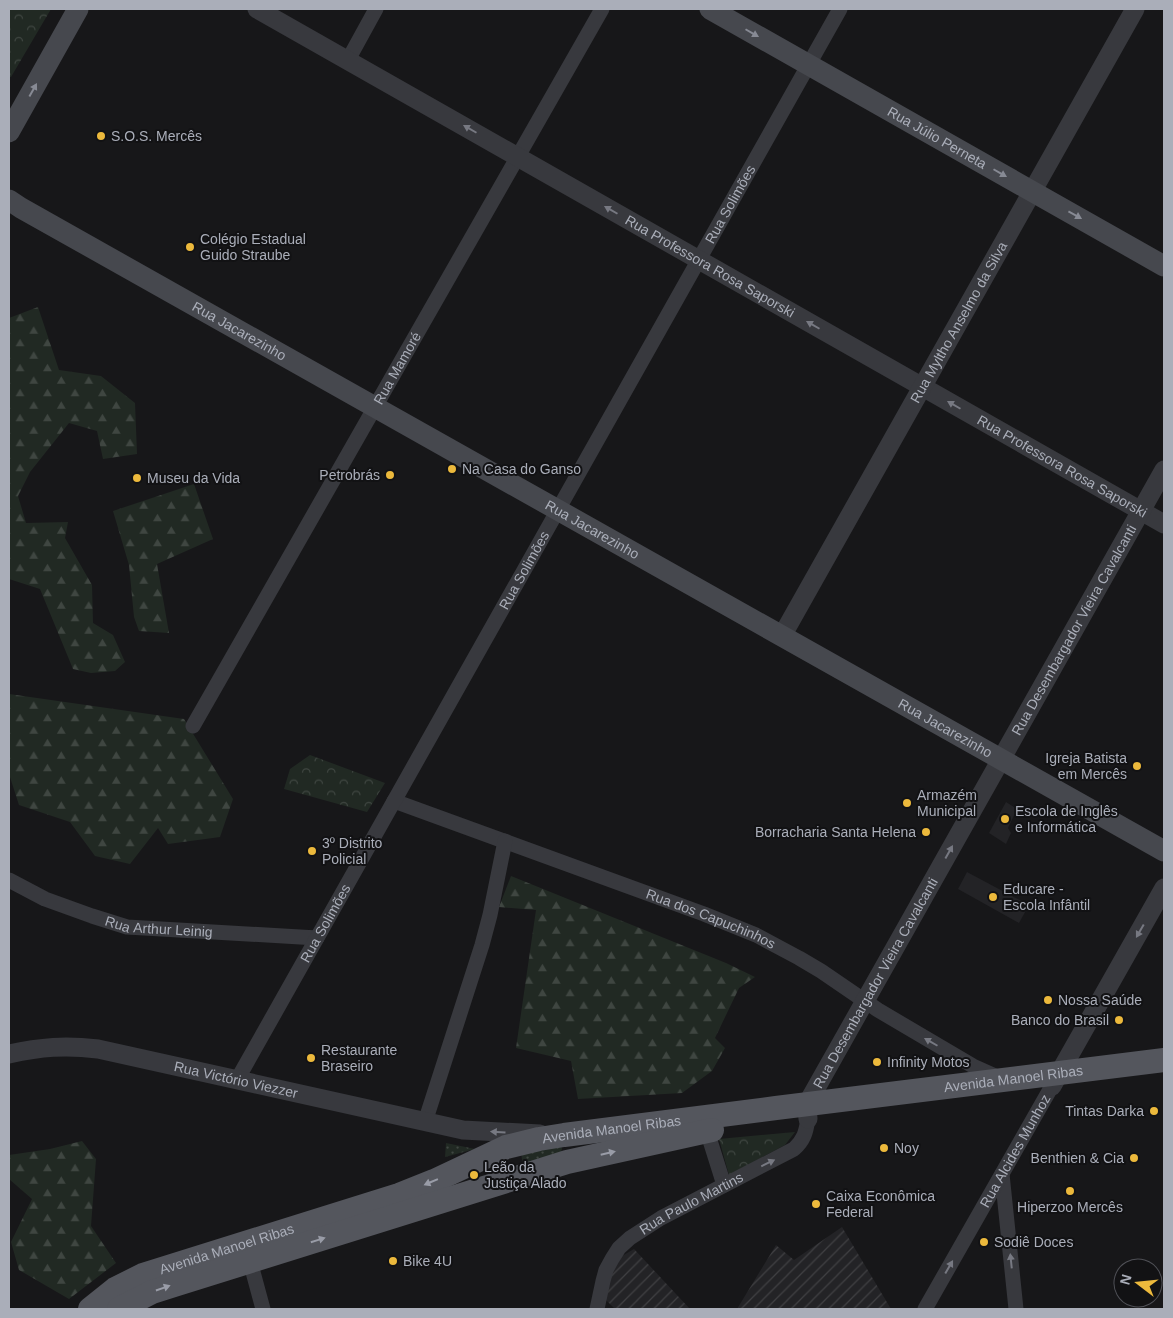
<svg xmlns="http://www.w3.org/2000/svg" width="1173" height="1318" viewBox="0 0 1173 1318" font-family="Arial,sans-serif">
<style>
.built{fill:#232326}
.industrial{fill:url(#industrial-furrows)}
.grass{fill:url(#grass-dots)}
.forest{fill:url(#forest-firs)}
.park{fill:url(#park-crowns)}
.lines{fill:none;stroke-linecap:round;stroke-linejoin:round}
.minor{stroke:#38393e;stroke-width:15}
.tertiary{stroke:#38393e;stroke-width:19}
.secondary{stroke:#46484e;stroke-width:21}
.primary{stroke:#54565d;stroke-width:24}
.oneway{fill:#878a94}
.oneway2{fill:#777982}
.oneway3{fill:#999ca7}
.poi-dot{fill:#ecb93c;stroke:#121214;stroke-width:2}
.labels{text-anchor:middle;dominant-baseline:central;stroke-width:4;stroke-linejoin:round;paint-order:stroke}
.poi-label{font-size:14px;fill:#aaaeb9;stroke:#121214;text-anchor:start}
.street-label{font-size:14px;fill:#aaaeb9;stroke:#121214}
</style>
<defs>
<pattern id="industrial-furrows" width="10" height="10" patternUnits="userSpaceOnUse" patternTransform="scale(1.25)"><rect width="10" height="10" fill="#232326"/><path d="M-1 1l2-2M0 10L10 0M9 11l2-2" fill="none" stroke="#404043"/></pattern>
<pattern id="grass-dots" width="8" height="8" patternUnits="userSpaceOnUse" patternTransform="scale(1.25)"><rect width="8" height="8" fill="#212923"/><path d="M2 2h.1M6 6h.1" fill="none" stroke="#3f4641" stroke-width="1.8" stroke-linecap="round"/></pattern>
<pattern id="forest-firs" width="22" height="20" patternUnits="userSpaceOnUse" patternTransform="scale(1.25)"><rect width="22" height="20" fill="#212923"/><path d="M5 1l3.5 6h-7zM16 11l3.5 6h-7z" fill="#3f4641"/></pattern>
<pattern id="park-crowns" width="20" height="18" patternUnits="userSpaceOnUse" patternTransform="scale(1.25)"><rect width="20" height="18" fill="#212923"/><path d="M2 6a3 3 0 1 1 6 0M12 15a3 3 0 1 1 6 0" fill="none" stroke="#3f4641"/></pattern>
</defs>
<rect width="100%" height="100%" fill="#171719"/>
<path class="built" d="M 1006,802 L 1017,809 L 1008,828 L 1011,833 L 1006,844 L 989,833 Z
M 967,872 L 1029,905 L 1019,923 L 958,889 Z"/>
<path class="industrial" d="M 842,1227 L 891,1309 L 737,1309 L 776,1245 L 794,1260 Z
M 634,1249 L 690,1309 L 615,1309 L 605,1299 L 605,1290 L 617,1259 Z"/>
<path class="grass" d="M 446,1143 L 475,1149 L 445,1157 Z
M 561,1144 L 562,1149 L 560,1156 L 525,1165 C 522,1161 521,1158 522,1153 Z"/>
<path class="forest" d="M 38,307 L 59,370 L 101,376 L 135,403 L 137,454 L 103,459 L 97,431 L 69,423 L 30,472 L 18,496 L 26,523 L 68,522 L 65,538 L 92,585 L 93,623 L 113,635 L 125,662 L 115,671 L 91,673 L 73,669 L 40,589 L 9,579 L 9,318 Z
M 194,484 L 213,539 L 157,564 L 169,633 L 139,631 L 134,617 L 129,565 L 113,511 Z
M 9,694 L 184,719 L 233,799 L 220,837 L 168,844 L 158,828 L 130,864 L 95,856 L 70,822 L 19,805 L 9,774 Z
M 511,876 L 726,963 L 755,977 L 739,988 L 715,1038 L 725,1048 L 712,1071 L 682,1093 L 578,1099 L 571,1061 L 516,1048 L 536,910 L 499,907 Z
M 82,1141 L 96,1159 L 91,1226 L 116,1263 L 69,1299 L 19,1270 L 11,1242 L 32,1199 L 9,1179 L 9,1155 L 50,1149 Z"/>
<path class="park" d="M 9,9 L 51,9 L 11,77 L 9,77 Z
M 310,755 L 385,783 L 367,812 L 284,789 L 290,769 Z
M 795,1132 L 785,1145 L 729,1175 L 719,1139 Z"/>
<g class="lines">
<g class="minor">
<path d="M 348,60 L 376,9"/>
<path id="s1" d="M 193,726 L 602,9"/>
<path id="s2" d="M 394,801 L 704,914 L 756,935 L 799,958 L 821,971 L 878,1010 L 973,1066 L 1002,1079"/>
<path id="s3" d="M 9,880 L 45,899 L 92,916 L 127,927 L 317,938"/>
<path id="s4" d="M 237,1080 L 840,9"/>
<path d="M 425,1122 L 482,945 L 490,915 L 505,841"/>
<path d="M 707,1131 L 724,1185"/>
<path d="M 1002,1174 L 1016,1309"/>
<path d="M 250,1261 L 263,1309"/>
<path id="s5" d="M 597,1309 L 603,1281 L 606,1270 L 612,1259 L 619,1248 L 630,1238 L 661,1218 L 794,1149 C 804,1140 806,1132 808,1119"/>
<path id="s6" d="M 925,1309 L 1052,1086"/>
</g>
<g class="tertiary">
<path id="s7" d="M 257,9 L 1164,524"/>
<path id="s8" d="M 782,636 L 1135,9"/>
<path id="s9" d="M 9,1054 C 41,1047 65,1045 98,1049 L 463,1130 L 540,1134"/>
<path d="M 1052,1086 L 1164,888"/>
<path id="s10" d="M 808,1119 L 807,1104 L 1164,470"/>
</g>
<g class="secondary">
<path id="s11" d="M 710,9 L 1164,266"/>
<path d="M 9,132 L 78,9"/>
<path id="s12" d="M 9,200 L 21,208 L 1164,851"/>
</g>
<g class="primary">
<path id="s13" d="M 90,1309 L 115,1289 L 143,1275 L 399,1195 L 434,1181 L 506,1147 L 539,1139 L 564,1135 L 776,1108 L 1164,1060"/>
<path d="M 119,1309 L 152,1292 L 174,1285 L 567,1162 L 712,1130"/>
</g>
</g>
<defs><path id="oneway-solid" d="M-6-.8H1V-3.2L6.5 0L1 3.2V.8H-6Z" transform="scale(1.25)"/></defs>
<g class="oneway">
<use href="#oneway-solid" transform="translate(752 33) rotate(30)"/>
<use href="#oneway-solid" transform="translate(33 90) rotate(-61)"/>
<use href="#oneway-solid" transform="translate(1000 173) rotate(30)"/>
<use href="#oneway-solid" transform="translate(1075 215) rotate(29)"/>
</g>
<g class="oneway2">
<use href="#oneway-solid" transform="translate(470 129) rotate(-150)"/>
<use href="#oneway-solid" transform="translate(611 210) rotate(-150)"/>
<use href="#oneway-solid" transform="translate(813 325) rotate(-150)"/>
<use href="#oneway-solid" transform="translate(954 405) rotate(-150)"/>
<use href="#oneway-solid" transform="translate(949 852) rotate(-61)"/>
<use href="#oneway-solid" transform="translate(1140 931) rotate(120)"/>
<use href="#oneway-solid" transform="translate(931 1042) rotate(-150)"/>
<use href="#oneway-solid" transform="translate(498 1132) rotate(-177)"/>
<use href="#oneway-solid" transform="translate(768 1163) rotate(-26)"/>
<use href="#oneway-solid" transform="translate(1011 1261) rotate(-96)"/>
<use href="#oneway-solid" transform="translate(949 1267) rotate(-60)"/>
</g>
<g class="oneway3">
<use href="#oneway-solid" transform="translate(608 1153) rotate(-13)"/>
<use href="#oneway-solid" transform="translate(431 1182) rotate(157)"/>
<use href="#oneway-solid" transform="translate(318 1240) rotate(-17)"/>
<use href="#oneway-solid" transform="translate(163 1288) rotate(-19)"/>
</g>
<g class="poi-dot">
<circle cx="101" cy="136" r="5"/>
<circle cx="190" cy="247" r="5"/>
<circle cx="452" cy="469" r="5"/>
<circle cx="390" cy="475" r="5"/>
<circle cx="137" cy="478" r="5"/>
<circle cx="1137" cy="766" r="5"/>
<circle cx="907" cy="803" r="5"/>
<circle cx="1005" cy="819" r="5"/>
<circle cx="926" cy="832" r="5"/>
<circle cx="312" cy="851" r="5"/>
<circle cx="993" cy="897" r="5"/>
<circle cx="1048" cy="1000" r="5"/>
<circle cx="1119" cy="1020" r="5"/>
<circle cx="311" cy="1058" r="5"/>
<circle cx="877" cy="1062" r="5"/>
<circle cx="1154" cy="1111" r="5"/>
<circle cx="884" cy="1148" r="5"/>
<circle cx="1134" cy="1158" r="5"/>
<circle cx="474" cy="1175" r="5"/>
<circle cx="1070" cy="1191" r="5"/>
<circle cx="816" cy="1204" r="5"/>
<circle cx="984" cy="1242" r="5"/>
<circle cx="393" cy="1261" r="5"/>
</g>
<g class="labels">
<g class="poi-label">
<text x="111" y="136">S.O.S. Mercês</text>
<text x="200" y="239">Colégio Estadual<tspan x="200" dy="16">Guido Straube</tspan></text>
<text x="462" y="469">Na Casa do Ganso</text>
<text x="380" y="475" text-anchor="end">Petrobrás</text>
<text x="147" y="478">Museu da Vida</text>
<text x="1127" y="758" text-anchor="end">Igreja Batista<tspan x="1127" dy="16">em Mercês</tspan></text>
<text x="917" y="795">Armazém<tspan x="917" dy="16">Municipal</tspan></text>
<text x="1015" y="811">Escola de Inglês<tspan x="1015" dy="16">e Informática</tspan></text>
<text x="916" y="832" text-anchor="end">Borracharia Santa Helena</text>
<text x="322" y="843">3º Distrito<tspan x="322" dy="16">Policial</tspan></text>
<text x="1003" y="889">Educare -<tspan x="1003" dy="16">Escola Infântil</tspan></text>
<text x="1058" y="1000">Nossa Saúde</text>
<text x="1109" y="1020" text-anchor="end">Banco do Brasil</text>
<text x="321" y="1050">Restaurante<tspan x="321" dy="16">Braseiro</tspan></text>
<text x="887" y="1062">Infinity Motos</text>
<text x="1144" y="1111" text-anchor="end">Tintas Darka</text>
<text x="894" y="1148">Noy</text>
<text x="1124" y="1158" text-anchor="end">Benthien &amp; Cia</text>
<text x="484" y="1167">Leão da<tspan x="484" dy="16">Justiça Alado</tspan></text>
<text x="826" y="1196">Caixa Econômica<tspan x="826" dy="16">Federal</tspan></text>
<text x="1070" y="1207" text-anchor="middle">Hiperzoo Mercês</text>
<text x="994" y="1242">Sodiê Doces</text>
<text x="403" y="1261">Bike 4U</text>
</g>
<g class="street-label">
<text stroke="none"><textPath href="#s11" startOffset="261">Rua Júlio Perneta</textPath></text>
<text stroke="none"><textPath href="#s4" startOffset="1005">Rua Solimões</textPath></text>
<text stroke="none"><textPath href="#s7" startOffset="521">Rua Professora Rosa Saporski</textPath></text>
<text stroke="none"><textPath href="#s8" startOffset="360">Rua Myltho Anselmo da Silva</textPath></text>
<text stroke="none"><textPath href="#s12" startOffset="265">Rua Jacarezinho</textPath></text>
<text stroke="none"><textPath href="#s1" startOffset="412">Rua Mamoré</textPath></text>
<text stroke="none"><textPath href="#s7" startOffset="926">Rua Professora Rosa Saporski</textPath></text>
<text stroke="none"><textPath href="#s12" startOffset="670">Rua Jacarezinho</textPath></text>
<text stroke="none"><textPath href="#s4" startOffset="585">Rua Solimões</textPath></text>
<text stroke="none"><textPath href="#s10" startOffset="559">Rua Desembargador Vieira Cavalcanti</textPath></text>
<text stroke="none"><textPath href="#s12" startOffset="1075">Rua Jacarezinho</textPath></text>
<text stroke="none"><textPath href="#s2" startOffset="338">Rua dos Capuchinhos</textPath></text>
<text stroke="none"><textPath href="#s4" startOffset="180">Rua Solimões</textPath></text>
<text stroke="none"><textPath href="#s3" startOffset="159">Rua Arthur Leinig</textPath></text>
<text stroke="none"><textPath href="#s10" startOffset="154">Rua Desembargador Vieira Cavalcanti</textPath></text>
<text stroke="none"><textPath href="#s13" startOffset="961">Avenida Manoel Ribas</textPath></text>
<text stroke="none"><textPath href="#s9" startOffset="231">Rua Victório Viezzer</textPath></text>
<text stroke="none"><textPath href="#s13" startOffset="556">Avenida Manoel Ribas</textPath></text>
<text stroke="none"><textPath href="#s6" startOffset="182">Rua Alcides Munhoz</textPath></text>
<text stroke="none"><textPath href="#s5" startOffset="151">Rua Paulo Martins</textPath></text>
<text stroke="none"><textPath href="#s13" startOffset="151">Avenida Manoel Ribas</textPath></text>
</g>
</g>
<rect width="1173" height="1318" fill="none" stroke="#aaaeb9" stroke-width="20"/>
<g transform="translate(1138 1283) rotate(286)"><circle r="24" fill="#121214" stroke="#4f5056"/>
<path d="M0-4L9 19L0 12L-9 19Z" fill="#ecb93c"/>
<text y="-8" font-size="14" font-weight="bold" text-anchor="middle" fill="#aaaeb9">N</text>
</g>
</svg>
